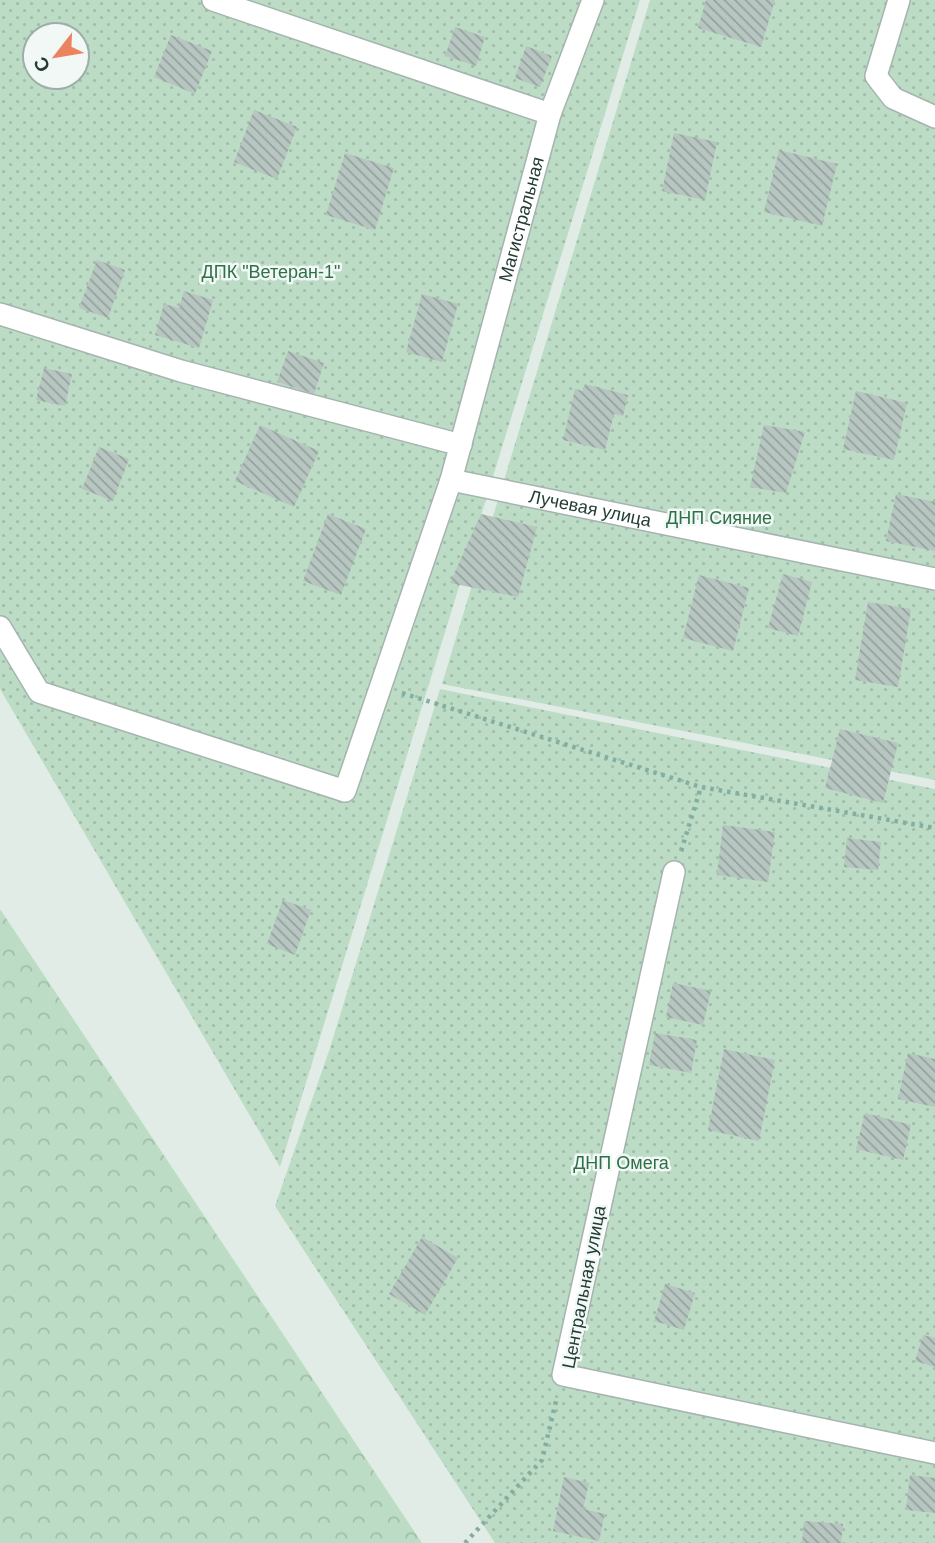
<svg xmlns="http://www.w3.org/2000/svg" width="935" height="1543" viewBox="0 0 935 1543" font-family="Arial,sans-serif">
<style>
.grass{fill:url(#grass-dots);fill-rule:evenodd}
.forest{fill:url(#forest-crowns)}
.building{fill:url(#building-back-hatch)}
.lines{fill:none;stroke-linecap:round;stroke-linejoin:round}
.street-casing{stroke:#a5b4ae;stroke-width:24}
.path{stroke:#84aea1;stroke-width:4.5;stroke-dasharray:3.5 5;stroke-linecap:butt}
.street{stroke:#fff;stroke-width:21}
.labels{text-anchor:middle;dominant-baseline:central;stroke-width:5;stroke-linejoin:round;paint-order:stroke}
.street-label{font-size:18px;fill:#233c35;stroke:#f2f8f5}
.park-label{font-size:18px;fill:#2e7149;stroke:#f2f8f5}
</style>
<defs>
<pattern id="grass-dots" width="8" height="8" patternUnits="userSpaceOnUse" patternTransform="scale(1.75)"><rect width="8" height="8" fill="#bcdcc5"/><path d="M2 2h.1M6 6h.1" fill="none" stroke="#a1beaa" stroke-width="1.8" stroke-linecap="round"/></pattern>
<pattern id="forest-crowns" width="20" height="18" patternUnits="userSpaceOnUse" patternTransform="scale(1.75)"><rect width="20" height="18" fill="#bcdcc5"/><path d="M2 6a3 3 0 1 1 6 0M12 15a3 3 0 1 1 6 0" fill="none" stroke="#a1beaa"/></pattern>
<pattern id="building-back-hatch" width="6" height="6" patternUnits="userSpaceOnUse" patternTransform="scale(1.75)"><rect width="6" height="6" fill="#b7c6c0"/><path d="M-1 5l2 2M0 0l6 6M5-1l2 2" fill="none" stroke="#94a29d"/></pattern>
</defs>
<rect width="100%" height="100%" fill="#e2ece7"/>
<path class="grass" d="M 0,0 L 640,0 L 280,1167 L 0,689 ZM 35,35 L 77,35 L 77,77 L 35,77 Z
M 650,0 L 935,0 L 935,780 L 442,684 Z
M 440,689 L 935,789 L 935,1543 L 495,1543 L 275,1206 L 330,1048 Z"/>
<path class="forest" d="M 0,909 L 422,1543 L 0,1543 Z"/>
<path class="building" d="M 706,0 L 775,0 L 761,47 L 698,28 Z
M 455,27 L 485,37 L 476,66 L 445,56 Z
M 171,35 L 212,51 L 195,94 L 154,77 Z
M 526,46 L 552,56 L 540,87 L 515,78 Z
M 254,110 L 297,127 L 277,179 L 234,162 Z
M 674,133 L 717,142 L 705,200 L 662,191 Z
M 779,150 L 837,164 L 822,226 L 764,212 Z
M 345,153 L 394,168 L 375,230 L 326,215 Z
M 97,260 L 125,270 L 108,318 L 79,308 Z
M 184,291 L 213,300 L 199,348 L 155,335 L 164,304 L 179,308 Z
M 422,294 L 458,304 L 442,362 L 406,352 Z
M 288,351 L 324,363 L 314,394 L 277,382 Z
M 44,368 L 72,374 L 65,406 L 36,400 Z
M 585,384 L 628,395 L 623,416 L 614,414 L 605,450 L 563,440 L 575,389 L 583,391 Z
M 856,391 L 907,403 L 894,460 L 843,449 Z
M 260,425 L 319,451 L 294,507 L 235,481 Z
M 764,425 L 805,432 L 786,493 L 750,487 Z
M 99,447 L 129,459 L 113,501 L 82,489 Z
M 896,494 L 935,502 L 935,551 L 886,541 Z
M 328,514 L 366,529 L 341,595 L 303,581 Z
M 481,514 L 537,527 L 518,597 L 450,583 Z
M 783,574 L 812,582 L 798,636 L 768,628 Z
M 699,575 L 749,588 L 733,651 L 683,638 Z
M 868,602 L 911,609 L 898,687 L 855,680 Z
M 840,729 L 898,743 L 883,803 L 825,788 Z
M 723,825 L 775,832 L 768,882 L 717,875 Z
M 847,838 L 881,842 L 878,870 L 844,867 Z
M 283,900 L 311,910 L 295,955 L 267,944 Z
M 673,983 L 711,991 L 703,1025 L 666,1017 Z
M 655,1033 L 697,1040 L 691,1073 L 649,1065 Z
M 724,1049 L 775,1060 L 759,1141 L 708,1130 Z
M 908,1053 L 935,1059 L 935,1107 L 898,1099 Z
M 865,1113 L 911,1125 L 903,1160 L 856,1149 Z
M 422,1237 L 458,1258 L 425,1315 L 389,1294 Z
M 665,1284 L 695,1293 L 684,1330 L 654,1321 Z
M 923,1335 L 935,1338 L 935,1367 L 915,1361 Z
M 910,1475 L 935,1478 L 935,1513 L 906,1510 Z
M 564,1477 L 589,1483 L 583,1509 L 605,1514 L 599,1541 L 553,1531 Z
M 804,1521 L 843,1524 L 841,1543 L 802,1543 Z"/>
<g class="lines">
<defs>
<g id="street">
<path d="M 213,0 L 550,114"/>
<path d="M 899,0 L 876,76 L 893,98 L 935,117"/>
<path d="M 0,314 L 181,371 L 461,445"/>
<path id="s1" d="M 451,480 L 935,579"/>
<path id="s2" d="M 0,627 L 39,692 L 345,791 L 451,480 L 550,114 L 593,0"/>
<path d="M 674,872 L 563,1375 L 935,1453"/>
</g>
</defs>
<use href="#street" class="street-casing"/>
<path class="path" d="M 402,693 L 701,787
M 681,851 L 701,787 L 935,828
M 465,1543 L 542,1460 L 557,1397"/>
<use href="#street" class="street"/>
</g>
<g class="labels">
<g class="street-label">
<text stroke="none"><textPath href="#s2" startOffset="996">Магистральная</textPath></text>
<text stroke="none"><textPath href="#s1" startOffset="142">Лучевая улица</textPath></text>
<text transform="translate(584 1287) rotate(-79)">Центральная улица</text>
</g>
<g class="park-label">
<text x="271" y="272">ДПК "Ветеран-1"</text>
<text x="719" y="518">ДНП Сияние</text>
<text x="621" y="1163">ДНП Омега</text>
</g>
</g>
<g transform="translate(56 56) rotate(239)"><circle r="33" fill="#f2f8f5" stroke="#9fada8" stroke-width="2"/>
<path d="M0-5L12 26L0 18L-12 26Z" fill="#ec835f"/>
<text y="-10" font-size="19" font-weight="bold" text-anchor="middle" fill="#233c35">С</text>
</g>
</svg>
